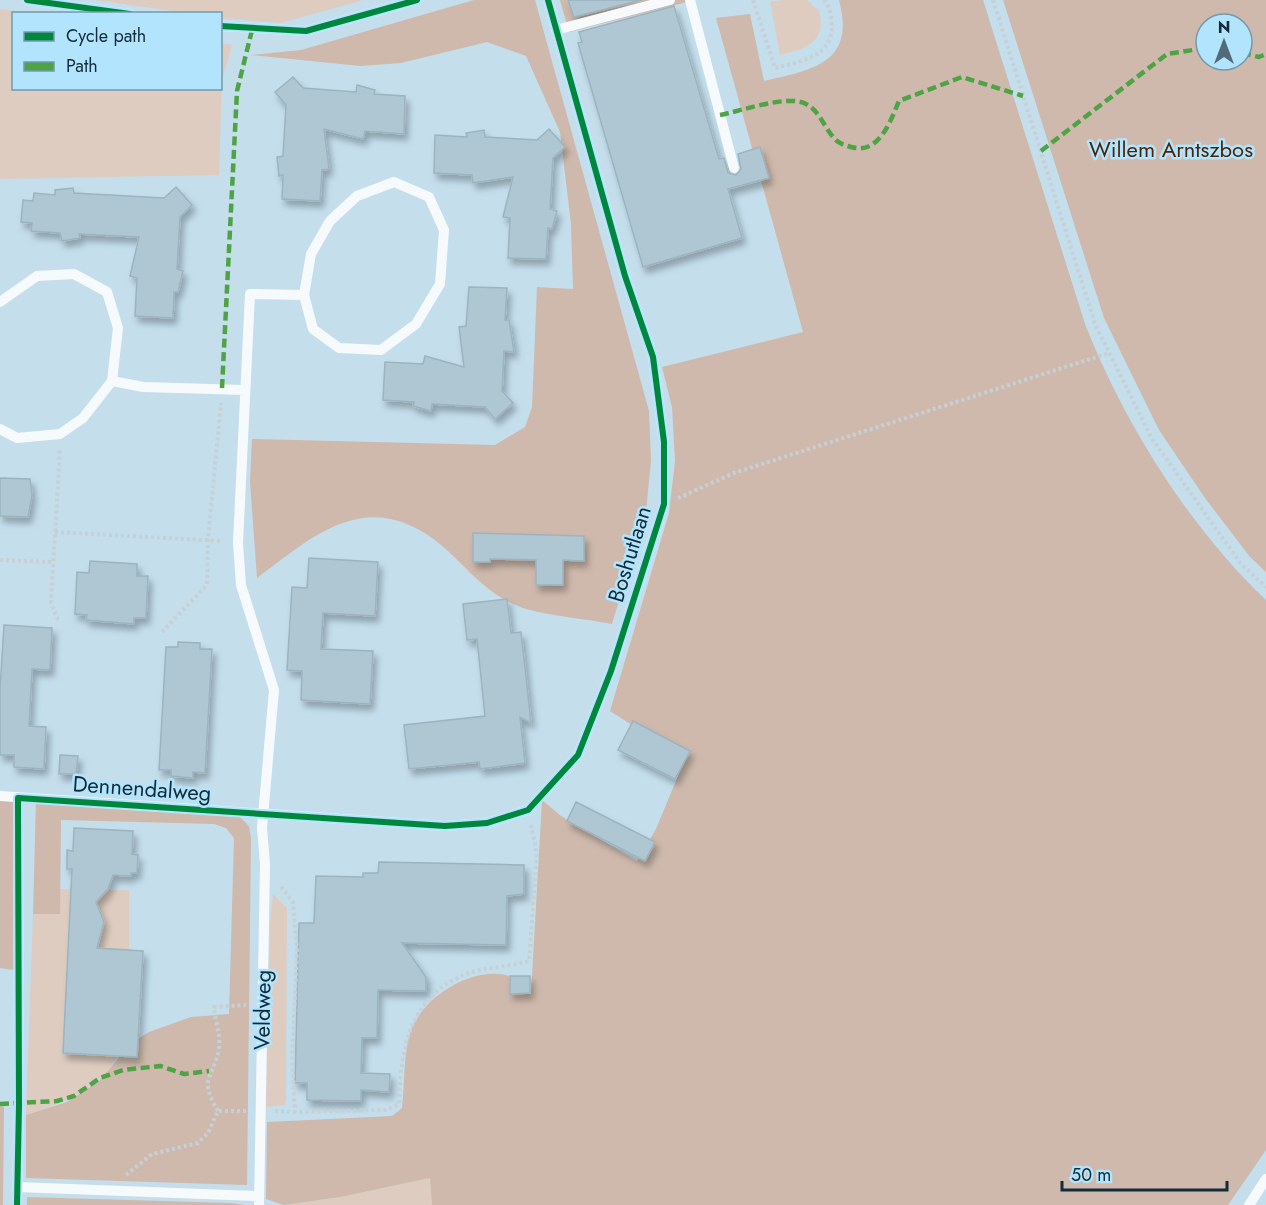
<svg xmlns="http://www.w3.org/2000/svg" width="1266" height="1205" viewBox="0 0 1266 1205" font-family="Jost,sans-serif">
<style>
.green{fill:#deccc0}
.forest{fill:#ceb9ac;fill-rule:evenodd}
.building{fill:#afc7d3;stroke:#9cb4c0;stroke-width:1.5;filter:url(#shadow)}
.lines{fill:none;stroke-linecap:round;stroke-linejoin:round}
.path{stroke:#c7d0d4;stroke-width:4;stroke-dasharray:3 3;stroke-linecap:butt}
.lane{stroke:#f6fafc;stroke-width:10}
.quiet{stroke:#4ea445;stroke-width:4.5;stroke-dasharray:9 4.5;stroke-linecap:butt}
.cycleway-casing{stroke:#b2e4fe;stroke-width:10}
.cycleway{stroke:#00873e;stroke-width:6}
.labels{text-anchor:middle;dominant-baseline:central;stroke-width:5;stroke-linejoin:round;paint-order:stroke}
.park-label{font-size:22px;fill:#4b250a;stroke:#b2e4fe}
.street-label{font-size:22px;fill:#122c39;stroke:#b2e4fe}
</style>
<defs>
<filter id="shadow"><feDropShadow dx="3.5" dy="6" stdDeviation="3" flood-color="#0004"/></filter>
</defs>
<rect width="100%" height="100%" fill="#c4deec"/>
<path class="green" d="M 95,0 L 363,0 L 281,23 L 221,18 L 220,14 L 187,13 Z
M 781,0 L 807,0 L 819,11 C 827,42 806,49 780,55 L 770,2 Z
M 0,9 L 32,13 L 14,14 L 14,88 L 220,88 L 221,43 L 232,45 L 222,80 L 219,175 L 0,179 Z
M 60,889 L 129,890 L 129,1020 C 120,1080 79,1098 26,1115 L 33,914 L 60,913 Z
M 273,894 L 287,908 L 286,1099 L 285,1105 L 266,1107 L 270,924 Z
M 430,1178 L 432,1205 L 284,1205 L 340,1197 Z"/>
<path class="forest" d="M 474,0 L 535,0 L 649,411 L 651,460 L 646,512 L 612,624 C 588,619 539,615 518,606 C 480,591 463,560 432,538 C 363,489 312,537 257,578 L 250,482 L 252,439 L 495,445 L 525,427 L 532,407 L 537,287 L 573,289 L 571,224 L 560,132 L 526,56 L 487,42 L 401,63 L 360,66 L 251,55 L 301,50 Z
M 560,0 L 695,0 L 569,32 Z
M 839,0 L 983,0 L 1085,324 C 1124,423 1189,527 1266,600 L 1266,1150 L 1228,1205 L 432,1205 L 430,1178 L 340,1197 L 284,1205 L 266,1199 L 267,1122 L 392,1116 L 402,1108 C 405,1083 403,1054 411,1030 C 424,996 474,965 509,976 L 510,994 L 531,994 L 542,800 L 561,816 L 637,861 L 656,829 L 685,759 L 610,711 L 669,513 L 675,461 L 672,407 L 662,367 L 803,332 L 716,18 L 750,14 L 764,81 C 813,70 856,63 839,0 Z
M 1003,0 L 1266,0 L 1266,572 L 1250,557 L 1205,498 L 1159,430 L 1104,318 ZM 1206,24 L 1242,24 L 1242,60 L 1206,60 Z
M 36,798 L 240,817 L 249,826 L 251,838 L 247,1185 L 26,1178 L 26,1115 L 67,1102 L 98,1082 L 118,1059 L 122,1049 L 149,1032 L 191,1017 L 229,1014 L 234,838 L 226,828 L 214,824 L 61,820 L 60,914 L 33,914 Z
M 0,799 L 17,800 L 14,970 L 0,968 Z
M 0,1106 L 4,1107 L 3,1205 L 0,1205 Z
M 27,1197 L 230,1203 L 244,1205 L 27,1205 Z"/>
<path class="building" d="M 568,0 L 641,0 L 574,17 Z
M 674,6 L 719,159 L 724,158 L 728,173 L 736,175 L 741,169 L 738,154 L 760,147 L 769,178 L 728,189 L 742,238 L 643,267 L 578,43 L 582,42 L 579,32 Z
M 293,77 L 303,88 L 356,92 L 357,85 L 375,90 L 374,94 L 405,96 L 404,134 L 365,131 L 363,139 L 324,129 L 329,169 L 322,170 L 320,201 L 282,199 L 283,175 L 279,176 L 277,157 L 283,156 L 286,105 L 275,92 Z
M 549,129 L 565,147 L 553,158 L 550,209 L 557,211 L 552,229 L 548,228 L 546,259 L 508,258 L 510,218 L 503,217 L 513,177 L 473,183 L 472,175 L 434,173 L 435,135 L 467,137 L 466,133 L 484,130 L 485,137 L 537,140 Z
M 176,187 L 192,205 L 180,217 L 177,269 L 183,271 L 178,292 L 174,292 L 173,318 L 135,316 L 137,278 L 130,276 L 139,237 L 79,234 L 80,238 L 62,241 L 60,233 L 31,231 L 32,223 L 21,222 L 23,200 L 33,201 L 34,193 L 55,195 L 55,190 L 73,188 L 74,193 L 164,198 Z
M 469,287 L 507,288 L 505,320 L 509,320 L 514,352 L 504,351 L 502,391 L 513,403 L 495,419 L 485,407 L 432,404 L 431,411 L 413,406 L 414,402 L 383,400 L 385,362 L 423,364 L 425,356 L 464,367 L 459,327 L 466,326 Z
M 0,478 L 30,479 L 32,495 L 28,517 L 0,516 Z
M 473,533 L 584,536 L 584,561 L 563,560 L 563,585 L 536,585 L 536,560 L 490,559 L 490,562 L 473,562 Z
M 309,558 L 378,562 L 375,616 L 323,613 L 321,649 L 373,651 L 370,704 L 301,700 L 302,671 L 287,670 L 292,587 L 307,588 Z
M 90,561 L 137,564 L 137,576 L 148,576 L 146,618 L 134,618 L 134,624 L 86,620 L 87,615 L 75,614 L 77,572 L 89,573 Z
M 507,599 L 511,633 L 521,632 L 531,723 L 520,717 L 525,763 L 480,769 L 479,762 L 409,769 L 404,725 L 485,716 L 477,639 L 467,640 L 463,604 Z
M 4,625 L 52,628 L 50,670 L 32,669 L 29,726 L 46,727 L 44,769 L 14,767 L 14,755 L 0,755 L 0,689 Z
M 178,642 L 200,643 L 200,649 L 212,649 L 205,773 L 193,772 L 193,778 L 171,776 L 171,770 L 159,770 L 166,647 L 178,647 Z
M 633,721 L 690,751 L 675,779 L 618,750 Z
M 60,755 L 78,756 L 76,774 L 59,774 Z
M 576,802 L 655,842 L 645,861 L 567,821 Z
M 74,828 L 133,831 L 132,854 L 138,855 L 137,873 L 131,873 L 131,876 L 113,875 L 108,889 L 96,902 L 104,922 L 97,948 L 143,951 L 137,1057 L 63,1053 L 72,869 L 67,869 L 67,850 L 73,851 Z
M 379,862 L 524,865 L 524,894 L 507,896 L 506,945 L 402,943 L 426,977 L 426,991 L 378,990 L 377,1038 L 362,1038 L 361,1073 L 390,1074 L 389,1092 L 361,1090 L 361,1101 L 307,1100 L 307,1083 L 295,1083 L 299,923 L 314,923 L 316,876 L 363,877 L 363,873 L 378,873 Z
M 510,976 L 530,976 L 530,993 L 510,994 Z"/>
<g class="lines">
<path class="path" d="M 753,0 L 775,68 C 800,61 831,58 832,27 C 832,18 830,7 824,0
M 993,0 L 1095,324 L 1151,437 L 1241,564 L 1266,587
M 678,498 L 734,473 L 1109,353
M 55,532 L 222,541
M 0,560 L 53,562
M 58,620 L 51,603 L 60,449
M 162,632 L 207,585 L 208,540 L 221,403
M 281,887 L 293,902 L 297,950 L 292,1061 L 295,1112 L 387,1110 L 399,1104 C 401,1048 408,998 466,974 C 485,967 509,967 529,961 L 537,854 L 531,824
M 218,1111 C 198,1078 213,1079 219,1049 C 221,1035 215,1020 214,1007 L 246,1005
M 275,1111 L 295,1112
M 126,1175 L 152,1154 L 198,1143 L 208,1133 L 218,1111 L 246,1111"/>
<path class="lane" d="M 27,0 L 130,14
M 690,0 L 734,168
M 220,26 L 306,31 L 417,0
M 556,30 L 670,0
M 0,302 L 37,276 L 74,274 L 107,292 L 118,328 L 112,381 L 83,418 L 60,434 L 17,438 L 0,429
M 112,381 L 143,387 L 245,390
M 0,796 L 445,826 L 487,823 L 528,810 L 578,755 L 611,671 L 664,504 L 664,442 L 653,357 L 625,276 L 548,0
M 17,1187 L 259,1196
M 17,1205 L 19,1105 L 18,798
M 259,1205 L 265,864 L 262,828 L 274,690 L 241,585 L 238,543 L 250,294 L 304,295 L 313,329 L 339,348 L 381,350 L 416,324 L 440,284 L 444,230 L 429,197 L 394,182 L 357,196 L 330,221 L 311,254 L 304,295
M 1249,1205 L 1266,1179"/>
<path class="quiet" d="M 1242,53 L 1259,57 L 1266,54
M 720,115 C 741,111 788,94 806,104 C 820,111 824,128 835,139 C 839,144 845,145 851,147 C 879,155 890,122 899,101 L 962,77 L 1023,96
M 1041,151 L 1167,54 L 1206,48
M 222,388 L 237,91 L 252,30
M 0,1104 L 57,1101 L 74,1096 L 100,1078 L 123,1070 L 160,1066 L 184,1074 L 209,1071"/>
<defs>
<path id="cycleway" d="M 27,0 L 130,14
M 220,26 L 306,31 L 417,0
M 17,1205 L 19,1105 L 18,798 L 445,826 L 487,823 L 528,810 L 578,755 L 611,671 L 664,504 L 664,442 L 653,357 L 625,276 L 548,0"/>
</defs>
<use href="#cycleway" class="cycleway-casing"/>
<use href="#cycleway" class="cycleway"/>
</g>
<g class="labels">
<g class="park-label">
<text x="1171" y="149">Willem Arntszbos</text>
</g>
<g class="street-label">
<text transform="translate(629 554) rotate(-73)">Boshutlaan</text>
<text transform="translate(142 788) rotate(4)">Dennendalweg</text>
<text transform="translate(262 1010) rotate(-89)">Veldweg</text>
</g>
</g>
<rect x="12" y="12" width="210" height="78" fill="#b2e4fe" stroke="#729aaf" stroke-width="1.5"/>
<rect x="24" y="32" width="30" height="9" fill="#00873e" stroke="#729aaf" stroke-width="1.5"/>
<text x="66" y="42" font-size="18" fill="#122c39">Cycle path</text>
<rect x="24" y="62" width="30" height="9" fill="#4ea445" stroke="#729aaf" stroke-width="1.5"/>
<text x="66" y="72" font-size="18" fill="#122c39">Path</text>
<g transform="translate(1224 42)"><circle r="28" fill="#b2e4fe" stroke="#729aaf" stroke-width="1.5"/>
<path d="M0-4.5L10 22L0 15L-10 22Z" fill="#506a78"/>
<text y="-9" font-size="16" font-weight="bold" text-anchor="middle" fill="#122c39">N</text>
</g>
<path d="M1062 1181v9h165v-9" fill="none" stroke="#122c39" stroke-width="3"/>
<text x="1071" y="1181" font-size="18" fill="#122c39" stroke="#b2e4fe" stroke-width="4.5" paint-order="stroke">50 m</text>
</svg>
